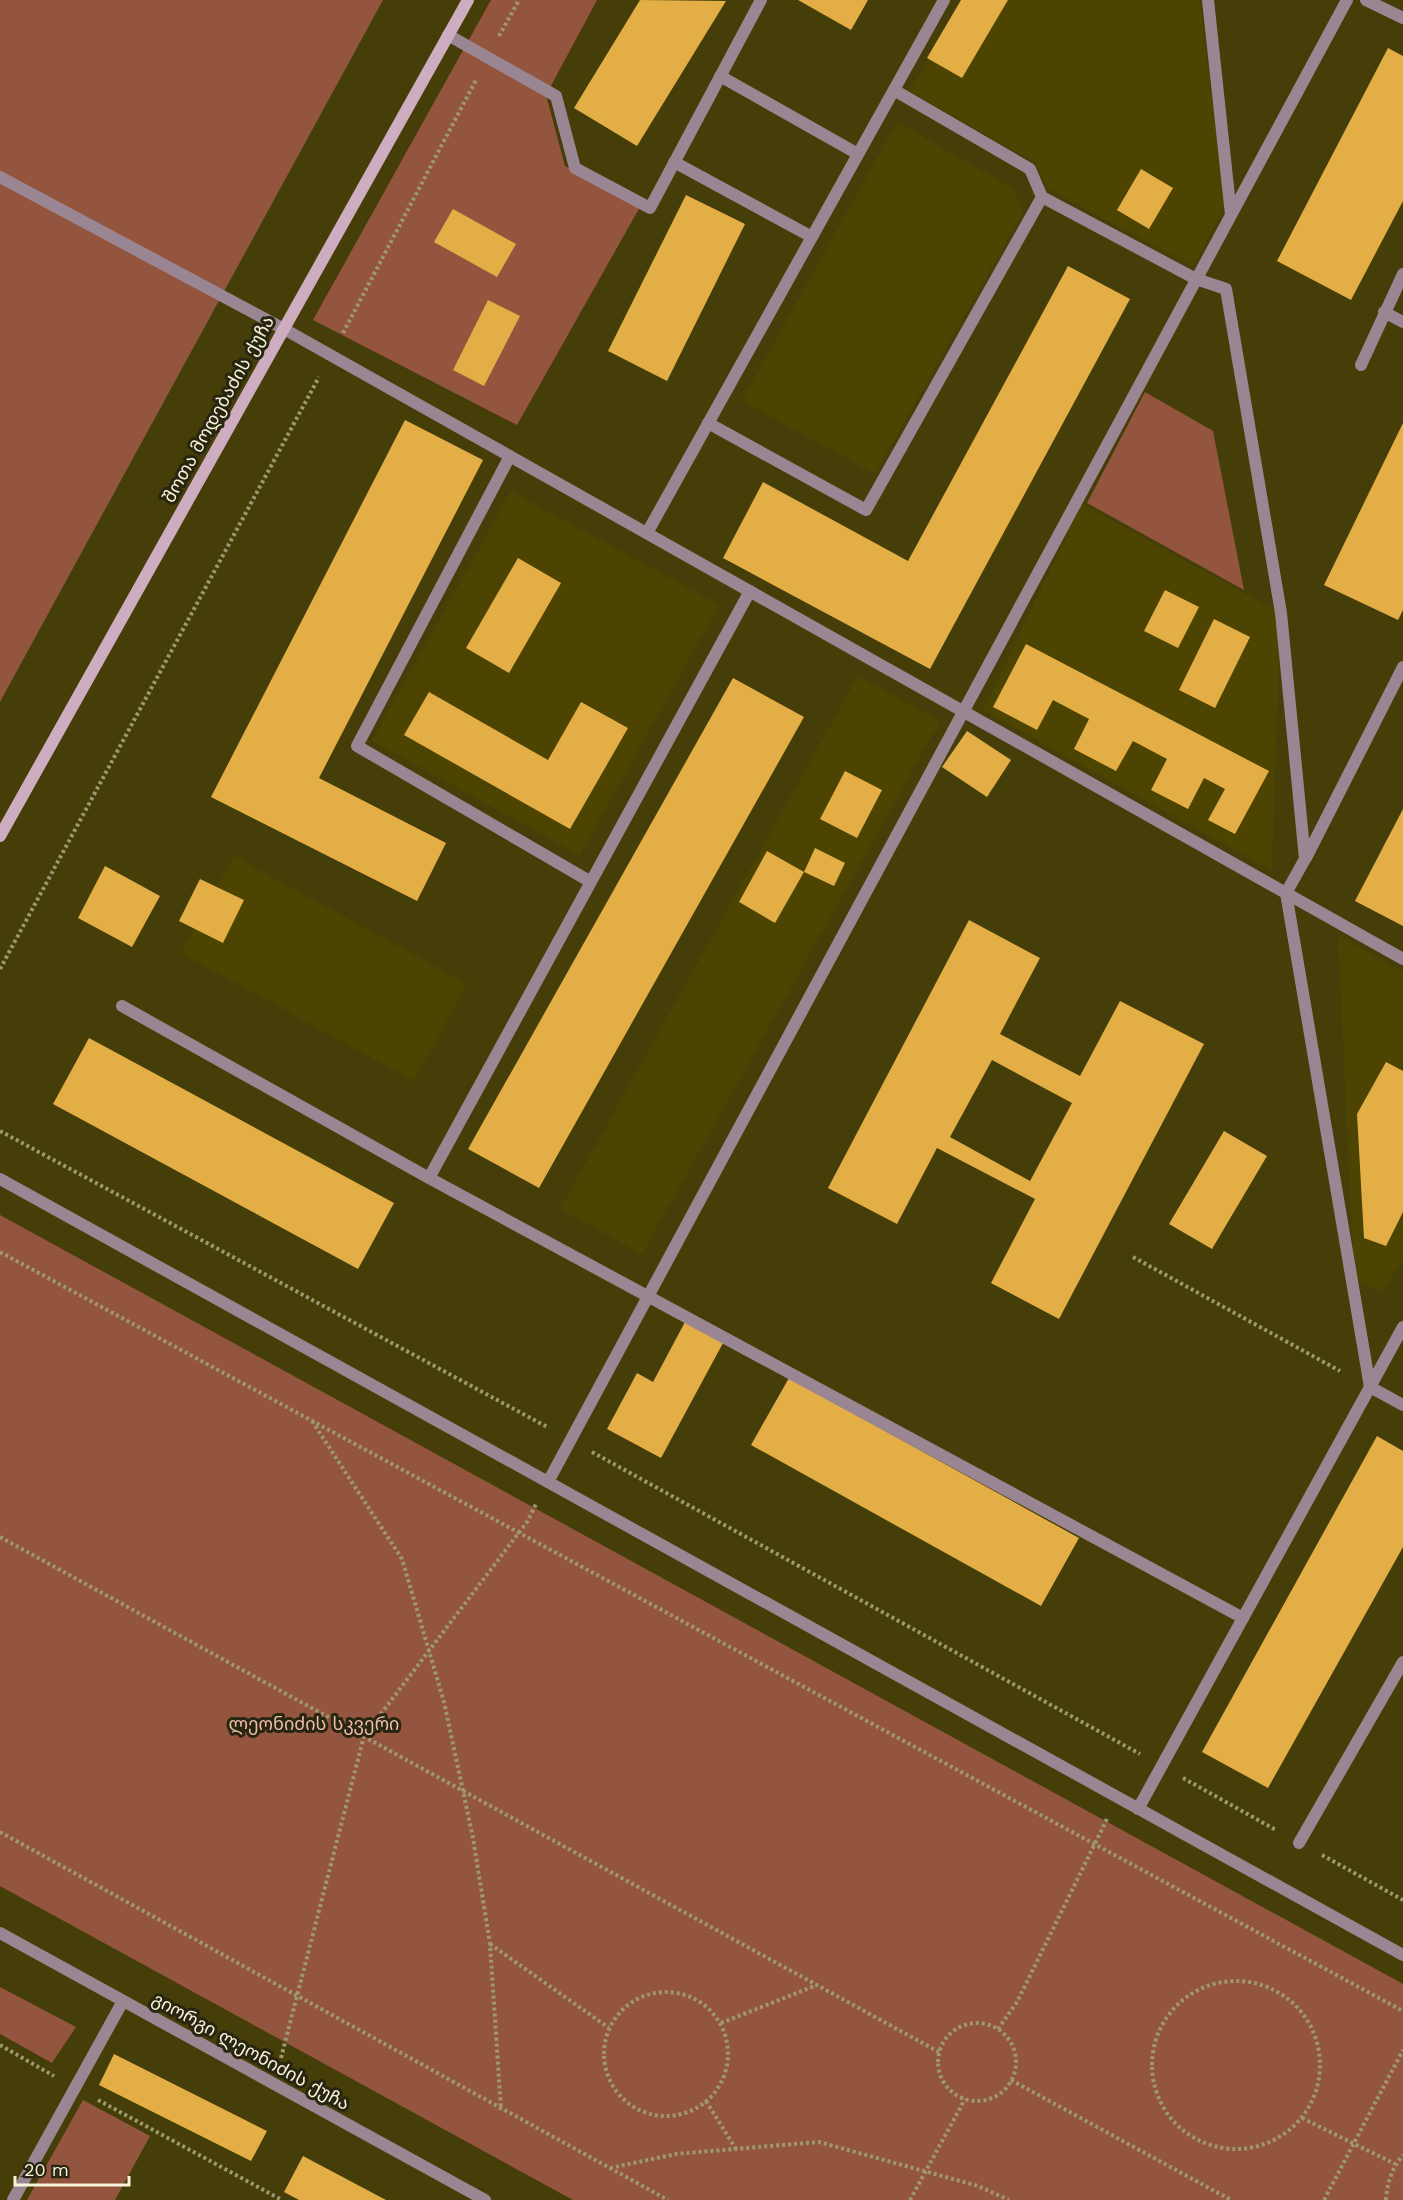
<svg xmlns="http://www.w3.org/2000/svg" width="1403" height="2200" viewBox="0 0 1403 2200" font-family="'Work Sans','Noto Sans Georgian',sans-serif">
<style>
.built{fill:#4d4401}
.green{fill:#94553e}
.building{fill:#e4ae46;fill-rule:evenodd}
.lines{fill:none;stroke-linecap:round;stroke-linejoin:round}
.path{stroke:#9e9870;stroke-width:4;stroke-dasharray:3 3;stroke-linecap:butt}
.service{stroke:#9a8592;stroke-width:12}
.minor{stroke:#9a8592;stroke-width:12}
.tertiary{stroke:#9a8592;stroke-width:12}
.secondary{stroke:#ceadc1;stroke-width:12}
.labels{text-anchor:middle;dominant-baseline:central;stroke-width:6;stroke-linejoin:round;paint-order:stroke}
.street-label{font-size:18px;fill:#f8f4da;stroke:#282510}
.park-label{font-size:18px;fill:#efbca9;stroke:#282510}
</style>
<rect width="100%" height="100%" fill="#453e09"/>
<path class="built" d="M 961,0 L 1200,0 L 1225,207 L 1193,266 L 1047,188 L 1035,163 L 910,91 Z
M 897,122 L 1012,188 L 1023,212 L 875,474 L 742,401 Z
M 511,491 L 719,605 L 580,855 L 372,741 Z
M 1082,504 L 1280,613 L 1272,871 L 983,710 Z
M 858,676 L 940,721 L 642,1254 L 560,1209 Z
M 234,856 L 467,984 L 414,1081 L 181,953 Z
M 1338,935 L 1403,972 L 1403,1260 L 1381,1292 L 1354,1279 Z"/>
<path class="green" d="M 0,0 L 383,0 L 0,702 Z
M 491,0 L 597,0 L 546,95 L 565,166 L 640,207 L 517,425 L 313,320 Z
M 1145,392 L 1213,431 L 1244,590 L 1087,503 Z
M 0,1215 L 1403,1984 L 1403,2200 L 573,2200 L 0,1886 Z
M 0,1987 L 76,2027 L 52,2063 L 0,2034 Z
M 83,2100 L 150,2136 L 115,2200 L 27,2200 Z"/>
<path class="building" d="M 640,0 L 726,1 L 637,146 L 574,108 Z
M 798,0 L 868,0 L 851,30 Z
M 961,0 L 1008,0 L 962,78 L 927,58 Z
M 1388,48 L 1403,56 L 1403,201 L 1351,300 L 1277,261 Z
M 1141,169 L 1173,188 L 1149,229 L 1117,210 Z
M 686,195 L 745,224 L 667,381 L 608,351 Z
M 453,209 L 516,244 L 497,277 L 434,242 Z
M 1068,266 L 1130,299 L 930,669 L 723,558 L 763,482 L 908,561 Z
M 488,300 L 520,316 L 484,386 L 453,370 Z
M 405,420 L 483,460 L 319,778 L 446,843 L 417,901 L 211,797 Z
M 1403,423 L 1403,610 L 1398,620 L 1324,585 Z
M 518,558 L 561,583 L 509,673 L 466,648 Z
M 1165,590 L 1199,607 L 1178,648 L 1144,631 Z
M 1214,619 L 1250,637 L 1215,708 L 1179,690 Z
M 1026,644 L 1269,771 L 1235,834 L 1208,820 L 1225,789 L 1204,778 L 1188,809 L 1151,790 L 1167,759 L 1133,741 L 1116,771 L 1074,749 L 1089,719 L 1053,700 L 1037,730 L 993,707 Z
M 733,678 L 804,717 L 539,1188 L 468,1149 Z
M 429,692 L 548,760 L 581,702 L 628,728 L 570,829 L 404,735 Z
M 967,731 L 1011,760 L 987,797 L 942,767 Z
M 845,771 L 882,790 L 857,838 L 820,819 Z
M 1403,809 L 1403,926 L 1355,901 Z
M 815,848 L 845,863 L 834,886 L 804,872 Z
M 767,851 L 804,872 L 775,923 L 739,902 Z
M 105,866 L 160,896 L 132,947 L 78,918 Z
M 200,879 L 244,900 L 223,943 L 179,921 Z
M 969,920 L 1040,958 L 1000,1034 L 1080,1076 L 1120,1001 L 1204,1044 L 1059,1319 L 991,1283 L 1035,1199 L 937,1148 L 897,1224 L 828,1188 ZM 992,1060 L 1072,1103 L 1030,1181 L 950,1137 Z
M 89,1038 L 394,1203 L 358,1269 L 53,1104 Z
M 1386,1062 L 1403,1071 L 1403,1212 L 1386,1246 L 1364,1238 L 1357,1114 Z
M 1224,1131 L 1267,1156 L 1212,1249 L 1169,1224 Z
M 685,1322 L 723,1343 L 661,1458 L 607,1429 L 637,1373 L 653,1382 Z
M 789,1378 L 1079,1538 L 1041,1606 L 751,1445 Z
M 1377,1436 L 1403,1451 L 1403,1547 L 1268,1788 L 1202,1752 Z
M 114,2054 L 267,2131 L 251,2161 L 99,2085 Z
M 303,2156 L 386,2200 L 299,2200 L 284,2192 Z"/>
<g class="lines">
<path class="path" d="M 499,36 L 519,0
M 343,333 L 476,80
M 0,969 L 319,377
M 0,1131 L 549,1428
M 0,1252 L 1403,2011
M 1133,1257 L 1340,1371
M 312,1421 L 402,1559 L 444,1702 L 473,1838 L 490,1944 L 501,2110
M 592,1452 L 1140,1754
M 0,1537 L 939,2052
M 1183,1778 L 1276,1830
M 0,1832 L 668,2200
M 1322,1855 L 1403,1900
M 490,1944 L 609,2028
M1152 2065a84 84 0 1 1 168 0a84 84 0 1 1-168 0Z
M604 2054a62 62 0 1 1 124 0a62 62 0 1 1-124 0Z
M 721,2023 L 817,1985
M938 2062a39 39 0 1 1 78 0a39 39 0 1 1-78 0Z
M 998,2029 L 1017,2002 L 1107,1819
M 0,2045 L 54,2076
M 281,2058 L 364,1736 L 527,1522 L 536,1504
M 1011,2080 L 1231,2200
M 98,2100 L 282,2200
M 706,2101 L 736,2149
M 1302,2118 L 1395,2164
M 610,2168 L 676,2154 L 819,2142 L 978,2186 L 1009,2200
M 910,2200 L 965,2099
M 1324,2200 L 1403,2050
M 1386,2200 C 1387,2183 1392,2168 1403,2155"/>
<path class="service" d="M 1208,0 L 1231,215
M 1366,0 L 1403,18
M 448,35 L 556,96 L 575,168 L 650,208 L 761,0
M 720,76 L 858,154
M 894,90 L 1030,169 L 1042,197 L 1196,279 L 1226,289 L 1281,613 L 1305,859 L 1286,893 L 1370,1387
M 674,162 L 812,237
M 1384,312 L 1403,322
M 1361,365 L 1403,274
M 708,423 L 866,510 L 1042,197
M 510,456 L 357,746 L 591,882
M 1306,858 L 1403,667
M 122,1006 L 429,1178 L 1243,1618
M 429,1178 L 750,591
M 548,1482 L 1347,0
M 1299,1843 L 1403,1662"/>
<path class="minor" d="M 0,177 L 284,329 L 1403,959
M 647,533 L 944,0
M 0,1179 L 1403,1955
M 1370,1387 L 1403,1405
M 1138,1809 L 1403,1327
M 13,2200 L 123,2001"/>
<path class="tertiary" d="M 0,1933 L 485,2200"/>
<path class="secondary" d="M 0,836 L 468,0"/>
</g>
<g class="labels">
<g class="street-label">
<text transform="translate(218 409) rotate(-61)">შოთა მოდებაძის ქუჩა</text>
<text transform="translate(251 2051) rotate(29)">გიორგი ლეონიძის ქუჩა</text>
</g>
<g class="park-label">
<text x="314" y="1723">ლეონიძის სკვერი</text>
</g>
</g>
<path d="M15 2176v9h114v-9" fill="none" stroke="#f8f4da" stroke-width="3"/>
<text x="24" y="2176" font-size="18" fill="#f8f4da" stroke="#282510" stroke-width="4.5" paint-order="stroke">20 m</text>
</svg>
